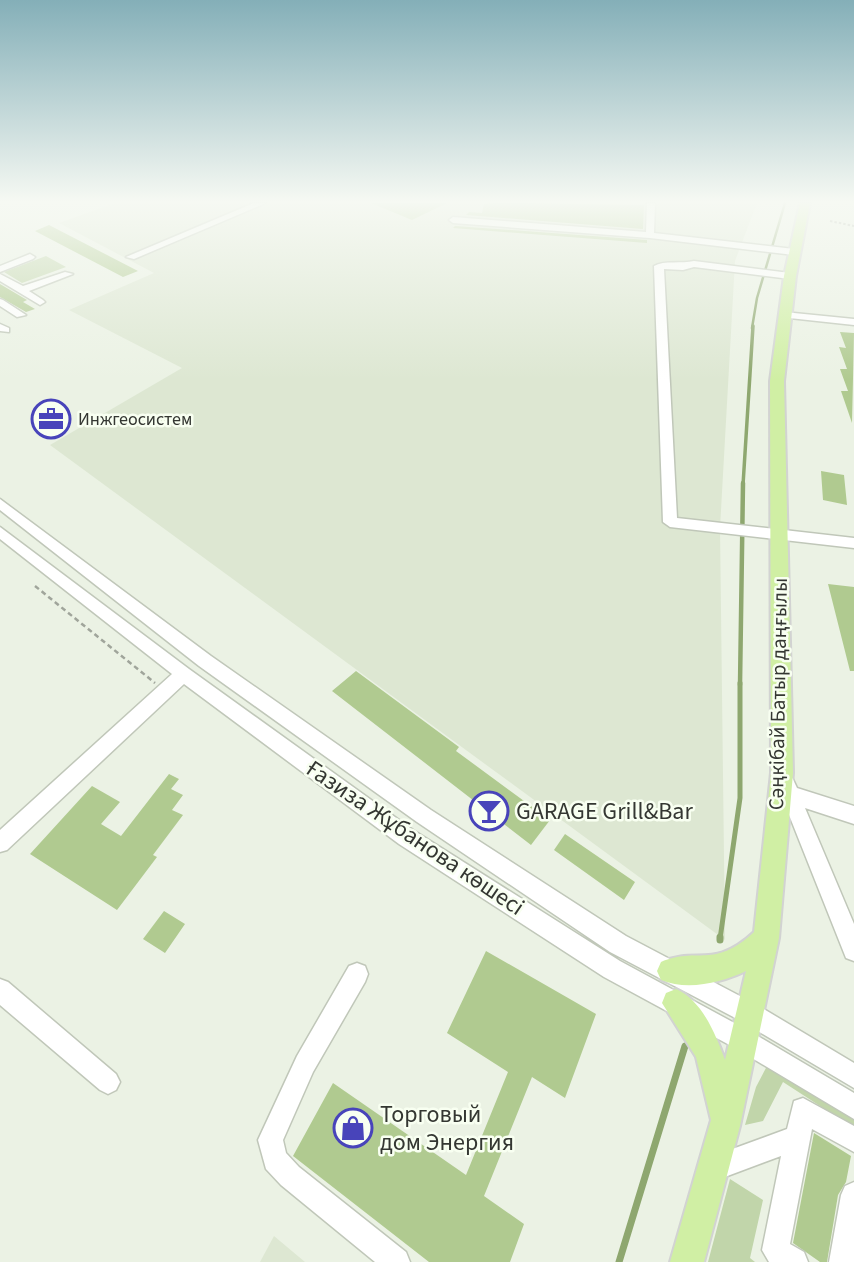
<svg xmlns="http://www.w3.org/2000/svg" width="854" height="1262" viewBox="0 0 854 1262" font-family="'Source Sans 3',sans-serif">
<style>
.built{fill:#dde7d2}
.green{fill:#c1d5aa}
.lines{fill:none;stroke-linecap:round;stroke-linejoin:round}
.stream-far4{stroke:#8ea76f;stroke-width:2.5}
.stream-far3{stroke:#8ea76f;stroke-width:3.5}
.stream-far2{stroke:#8ea76f;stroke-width:4.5}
.stream-far1{stroke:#8ea76f;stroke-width:5}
.stream{stroke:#8ea76f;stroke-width:7}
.building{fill:#b0ca90}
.minor-casing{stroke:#c0c7b9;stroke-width:3}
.major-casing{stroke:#d2d3d2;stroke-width:4}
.path-far1{stroke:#a0a59b;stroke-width:2;stroke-dasharray:2.5 2;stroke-linecap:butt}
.path{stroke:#a0a59b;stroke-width:2.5;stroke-dasharray:5 3.5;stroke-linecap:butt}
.minor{fill:#fff;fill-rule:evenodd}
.major{fill:#d0efa4;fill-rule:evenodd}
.labels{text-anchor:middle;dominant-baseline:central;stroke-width:5;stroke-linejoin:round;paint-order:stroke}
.far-poi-label{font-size:18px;fill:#343732;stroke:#f8fff1;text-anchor:start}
.street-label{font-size:21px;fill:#343732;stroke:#f8fff1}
.near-poi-label{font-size:24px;fill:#343732;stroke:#f8fff1;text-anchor:start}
.near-street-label{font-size:24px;fill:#343732;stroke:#f8fff1}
</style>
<rect width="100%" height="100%" fill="#ebf2e4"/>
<path class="built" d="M 115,203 L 757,203 L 735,261 L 720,528 L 725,940 L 50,445 L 182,368 L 69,310 L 154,273 L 59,223 Z
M 274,1236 L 305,1262 L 260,1262 Z"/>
<path class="green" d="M 46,256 L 66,267 L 22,283 L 4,272 Z
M 767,1066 L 854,1119 L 854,1128 L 783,1082 L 763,1121 L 745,1125 L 756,1087 Z
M 730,1179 L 763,1200 L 750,1258 L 755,1262 L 708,1262 Z"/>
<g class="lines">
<path class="stream-far4" d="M 752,328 L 757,298 L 785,203"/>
<path class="stream-far3" d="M 743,485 L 753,326"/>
<path class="stream-far2" d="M 740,685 L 743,483"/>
<path class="stream-far1" d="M 720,939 L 740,798 L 740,683"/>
<path class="stream" d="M 720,940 L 720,937
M 619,1262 L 685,1046"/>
</g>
<path class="building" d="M 371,203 L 447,203 L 412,220 Z
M 500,203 L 644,205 L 643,229 L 466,215 L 469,212 L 482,213 L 484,204 Z
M 49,225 L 138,271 L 123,277 L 35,231 Z
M 455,226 L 647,240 L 647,243 L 453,228 Z
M 0,284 L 27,300 L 23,302 L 35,309 L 26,312 L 0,297 Z
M 840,332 L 854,333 L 852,423 L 841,391 L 848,391 L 840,369 L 847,369 L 839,347 L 846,348 Z
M 821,471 L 844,475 L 847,505 L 823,500 Z
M 828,584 L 854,587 L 854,671 L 850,671 Z
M 356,671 L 459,747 L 456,751 L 550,820 L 531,845 L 332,691 Z
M 169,774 L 179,779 L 171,789 L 183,795 L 172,810 L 183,815 L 153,855 L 157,857 L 117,910 L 30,854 L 92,786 L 120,802 L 101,824 L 121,836 Z
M 565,834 L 635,882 L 624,900 L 554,850 Z
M 164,911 L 185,924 L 165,953 L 143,939 Z
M 486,951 L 596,1014 L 565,1098 L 532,1077 L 484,1196 L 524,1224 L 510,1262 L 429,1262 L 293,1156 L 333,1083 L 466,1175 L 508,1072 L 447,1033 Z
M 814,1133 L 851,1156 L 846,1182 L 838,1195 L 827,1262 L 820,1262 L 793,1243 Z"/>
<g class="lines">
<defs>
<path id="minor" d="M 254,203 L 266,203 L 134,259 L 126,257 Z
M 647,203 L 655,203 L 654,233 L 794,249 L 798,252 L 794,255 L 650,238 L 453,223 L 449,220 L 453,217 L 646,232 Z
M 30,254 L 35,257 L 33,259 L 0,272 L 0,266 Z
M 694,261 L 790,273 L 795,276 L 790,279 L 694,267 L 683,270 L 664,269 L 677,518 L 854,538 L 854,548 L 670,527 L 663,522 L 654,266 C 664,260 682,264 694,261 Z
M 65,272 L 73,274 L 29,291 L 43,300 L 45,302 L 40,305 L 0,281 L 0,274 L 23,286 Z
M 0,299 L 3,300 L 26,315 L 17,317 L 0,306 Z
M 784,312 L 854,319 L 854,325 L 780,317 L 780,313 Z
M 0,324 L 9,328 L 9,332 L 0,331 Z
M 0,499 L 211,656 L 431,810 L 626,936 L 757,1005 L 854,1063 L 854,1088 L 741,1021 L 610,952 L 417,822 L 199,666 L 0,510 Z
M 0,527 L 189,669 L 413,830 L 620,961 L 751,1032 L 854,1093 L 854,1119 L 735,1048 L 604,977 L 399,844 L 184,684 L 7,850 L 0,852 L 0,830 L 172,674 L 0,539 Z
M 783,769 L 789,771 L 797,788 L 854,806 L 854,824 L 805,808 L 854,924 L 854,961 L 846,958 L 774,777 L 777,771 Z
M 357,963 L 365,966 L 368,974 L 365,982 L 313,1072 L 283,1140 L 286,1153 L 299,1167 L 406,1252 L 410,1262 L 375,1262 L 281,1185 L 266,1169 L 258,1140 L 297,1056 L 349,966 Z
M 0,979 L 8,982 L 116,1074 L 120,1082 L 116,1090 L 108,1094 L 100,1090 L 0,1005 Z
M 803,1098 L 854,1126 L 854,1152 L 812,1129 L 790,1244 L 804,1252 L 808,1262 L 769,1262 L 762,1250 L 781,1156 L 714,1181 L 705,1177 L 701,1168 L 705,1159 L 787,1129 L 794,1101 Z
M 854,1182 L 854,1262 L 829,1262 L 841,1195 L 845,1186 Z"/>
<path id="major" d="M 800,203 L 810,203 L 796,276 L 784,381 L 793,773 L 779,938 L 740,1126 L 704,1262 L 670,1262 L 711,1120 L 696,1057 L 662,1003 L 666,993 L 676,989 C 702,1000 716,1035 725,1060 L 746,971 C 721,983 687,991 661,980 L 657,971 L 661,962 C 698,946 713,970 754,932 L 771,773 L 770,381 L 784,276 Z"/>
</defs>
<use href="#minor" class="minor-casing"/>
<use href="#major" class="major-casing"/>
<path class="path-far1" d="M 830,221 L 854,226"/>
<path class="path" d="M 35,586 L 155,683"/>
<use href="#minor" class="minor"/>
<use href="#major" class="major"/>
</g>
<linearGradient id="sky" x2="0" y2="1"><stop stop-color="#84afb8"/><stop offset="0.53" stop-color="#f6f9f3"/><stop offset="1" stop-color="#f6f9f3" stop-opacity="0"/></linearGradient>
<rect width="854" height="380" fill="url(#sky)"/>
<defs>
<symbol id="office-ring" viewBox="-11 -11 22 22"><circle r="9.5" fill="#f8fff1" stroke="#4844ba" stroke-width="1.5"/><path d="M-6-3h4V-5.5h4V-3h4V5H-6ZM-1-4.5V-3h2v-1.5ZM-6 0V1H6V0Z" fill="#4844ba"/></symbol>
<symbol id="bar-ring" viewBox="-11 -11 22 22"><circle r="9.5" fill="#f8fff1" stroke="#4844ba" stroke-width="1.5"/><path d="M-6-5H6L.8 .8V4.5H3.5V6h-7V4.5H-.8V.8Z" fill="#4844ba"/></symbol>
<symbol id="shop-ring" viewBox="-11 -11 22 22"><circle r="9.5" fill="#f8fff1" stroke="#4844ba" stroke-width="1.5"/><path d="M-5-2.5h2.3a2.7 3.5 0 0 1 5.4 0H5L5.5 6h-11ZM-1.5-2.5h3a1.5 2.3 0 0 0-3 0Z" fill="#4844ba"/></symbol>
</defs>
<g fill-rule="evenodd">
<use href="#office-ring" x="29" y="397" width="44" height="44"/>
<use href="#bar-ring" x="467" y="789" width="44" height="44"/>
<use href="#shop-ring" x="331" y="1106" width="44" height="44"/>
</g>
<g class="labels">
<g class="far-poi-label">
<text x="78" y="419">Инжгеосистем</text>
</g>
<g class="street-label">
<text transform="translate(778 694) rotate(-89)">Сәңкібай Батыр даңғылы</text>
</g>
<g class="near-poi-label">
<text x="516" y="811">GARAGE Grill&amp;Bar</text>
<text x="380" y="1114">Торговый<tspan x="380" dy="28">дом Энергия</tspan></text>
</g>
<g class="near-street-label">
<text transform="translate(415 838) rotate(34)">Ғазиза Жұбанова көшесі</text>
</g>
</g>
</svg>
